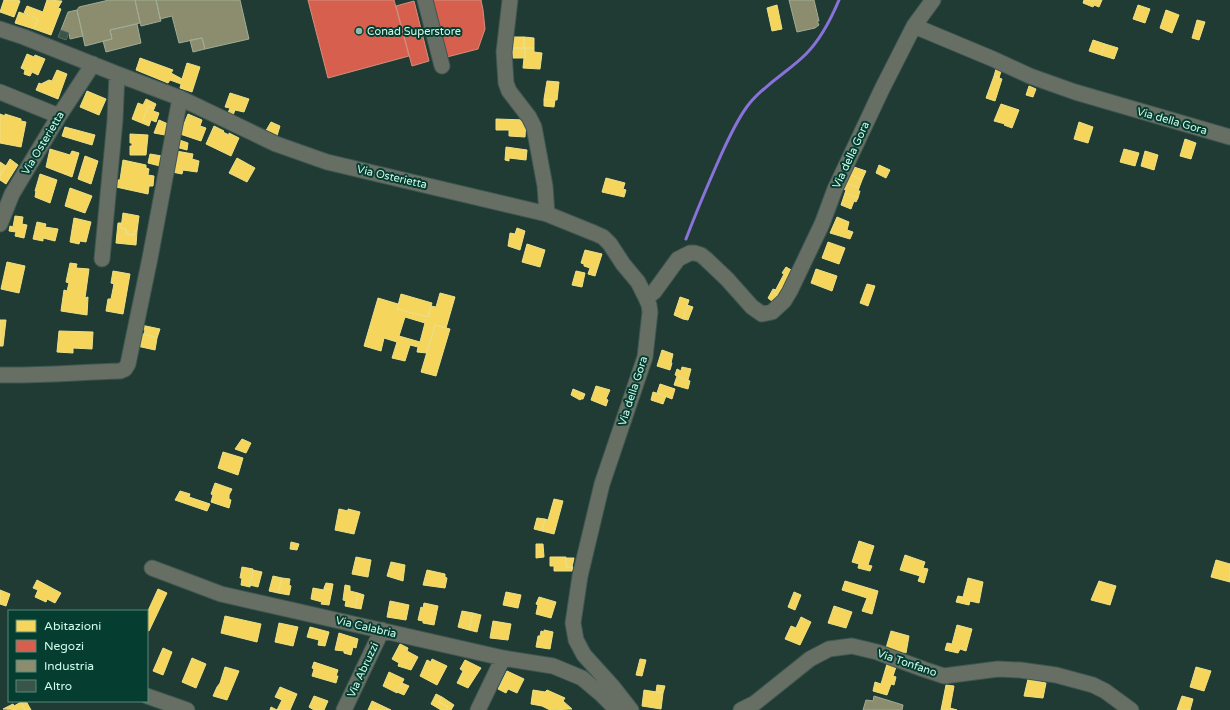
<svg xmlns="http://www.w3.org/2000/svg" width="1230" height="710" viewBox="0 0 1230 710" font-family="'Varela Round',sans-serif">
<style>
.homes{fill:#f6d55c;stroke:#ebe087;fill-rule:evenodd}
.shops{fill:#d6604d;stroke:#d48e7d}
.industry{fill:#8c8c6e;stroke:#a0ad94}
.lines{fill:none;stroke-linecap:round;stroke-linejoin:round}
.stream{stroke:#8972da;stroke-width:3}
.building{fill:#395448;stroke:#546c61}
.minor-casing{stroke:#3f5751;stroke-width:17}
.minor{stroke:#676f65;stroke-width:15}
.poi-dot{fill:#92b8ac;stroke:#053d30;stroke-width:1.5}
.labels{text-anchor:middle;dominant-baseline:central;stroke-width:4;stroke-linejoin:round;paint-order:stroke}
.poi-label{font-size:11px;fill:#d0fbec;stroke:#053d30;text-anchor:start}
.street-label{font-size:11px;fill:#d0fbec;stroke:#053d30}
</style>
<rect width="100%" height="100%" fill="#203b34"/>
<path class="homes" d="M 4,0 L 17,0 L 20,1 L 14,17 L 0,12 Z
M 47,0 L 62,1 L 58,8 L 61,9 L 51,35 L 34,29 L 38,19 L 24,13 L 27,6 L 43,12 Z
M 1084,0 L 1102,0 L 1099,7 L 1094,5 L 1093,7 L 1083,3 Z
M 777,5 L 782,29 L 772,31 L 767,8 Z
M 1138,5 L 1150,9 L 1145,23 L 1133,19 Z
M 1166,10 L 1179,15 L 1172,33 L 1160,28 Z
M 19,12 L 38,19 L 34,29 L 15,23 Z
M 1197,20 L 1205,22 L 1199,40 L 1192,38 Z
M 509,37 L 524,37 L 524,48 L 507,48 Z
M 524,37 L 534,38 L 534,48 L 524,48 Z
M 1093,40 L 1105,44 L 1101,55 L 1089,51 Z
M 1105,44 L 1118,48 L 1114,59 L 1101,55 Z
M 507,48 L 525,48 L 525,58 L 507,58 Z
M 525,48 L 534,48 L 534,52 L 542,53 L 540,69 L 523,68 L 524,58 L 525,58 Z
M 27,54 L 34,57 L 35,55 L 45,59 L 38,75 L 32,72 L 30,76 L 24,74 L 25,70 L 21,68 Z
M 140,58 L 173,70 L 171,73 L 182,79 L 187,63 L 200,67 L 192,92 L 180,88 L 181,84 L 170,80 L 168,83 L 136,70 Z
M 996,69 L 1001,71 L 999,78 L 994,76 Z
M 57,70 L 67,74 L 58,99 L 36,90 L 39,83 L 41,84 L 49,80 L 52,81 Z
M 994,76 L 1002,79 L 995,101 L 986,98 Z
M 547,81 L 559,82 L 557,100 L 544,99 Z
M 1029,86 L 1036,89 L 1033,97 L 1026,95 Z
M 87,91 L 106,99 L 99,115 L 80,107 Z
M 230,93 L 249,99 L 244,112 L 235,110 L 233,115 L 228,113 L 230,108 L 225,107 Z
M 146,99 L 156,104 L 154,109 L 148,106 L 143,120 L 150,123 L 149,126 L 132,119 L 138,103 L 143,105 Z
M 544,99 L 555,100 L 554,107 L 544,106 Z
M 1001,104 L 1019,110 L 1012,128 L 1004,125 L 1005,124 L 994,121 Z
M 148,106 L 154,109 L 153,111 L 159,113 L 156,122 L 151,120 L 150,123 L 143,120 Z
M 0,114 L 5,116 L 5,114 L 21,119 L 21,121 L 26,122 L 21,147 L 0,143 Z
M 188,114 L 202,120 L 200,126 L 206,128 L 201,141 L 180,134 Z
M 496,119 L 526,120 L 525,137 L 509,136 L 509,130 L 496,130 Z
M 159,120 L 168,124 L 165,135 L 154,133 Z
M 271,122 L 280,126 L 276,139 L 264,134 Z
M 1079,122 L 1093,127 L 1088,143 L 1074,139 Z
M 214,126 L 224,131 L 223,132 L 229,135 L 229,133 L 239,138 L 231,156 L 206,144 Z
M 65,127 L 95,135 L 92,145 L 62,136 Z
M 130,134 L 148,135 L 146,155 L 130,155 L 130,146 L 132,146 L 132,143 L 130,143 Z
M 174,138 L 188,143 L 187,150 L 172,146 Z
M 1185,139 L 1196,143 L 1191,159 L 1180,156 Z
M 506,147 L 527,150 L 526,160 L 509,158 L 509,161 L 505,160 Z
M 50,149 L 70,155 L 72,151 L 79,153 L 72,177 L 46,167 Z
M 1124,149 L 1139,153 L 1135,166 L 1120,162 Z
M 176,151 L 193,154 L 192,159 L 199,161 L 197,172 L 183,170 L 182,174 L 172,172 Z
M 1145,151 L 1158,155 L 1154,170 L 1141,166 Z
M 150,154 L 162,156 L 160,166 L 148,163 Z
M 85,156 L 98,161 L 91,184 L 78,179 Z
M 237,158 L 255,168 L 247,182 L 229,173 Z
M 10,159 L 18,165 L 6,184 L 0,180 L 0,176 Z
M 123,160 L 146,165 L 146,168 L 149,169 L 148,175 L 154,176 L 153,186 L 149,186 L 148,194 L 116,187 L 118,180 L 120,180 Z
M 0,162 L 6,166 L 0,176 Z
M 879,165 L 890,170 L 886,178 L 876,173 Z
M 851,166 L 866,171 L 862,180 L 847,173 Z
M 847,173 L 862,180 L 859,188 L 843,182 Z
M 40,174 L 57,180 L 50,203 L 35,197 L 36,191 L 35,191 Z
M 606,178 L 625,183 L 623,189 L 626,190 L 624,197 L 602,192 Z
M 843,182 L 859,188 L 858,191 L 860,191 L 858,198 L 845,193 L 846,190 L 841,188 Z
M 70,188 L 92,196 L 85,213 L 65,206 Z
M 845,193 L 858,198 L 856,202 L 854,201 L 851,209 L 841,205 Z
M 123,213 L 139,216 L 137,231 L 135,231 L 134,235 L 126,234 L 126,229 L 121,228 Z
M 15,216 L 23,217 L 22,224 L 27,225 L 24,238 L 15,236 L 16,232 L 9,231 L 10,226 L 13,227 Z
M 837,217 L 849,222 L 847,230 L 853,232 L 850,239 L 830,233 Z
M 74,218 L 91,222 L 86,242 L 80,241 L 79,244 L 70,242 Z
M 37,222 L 46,224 L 45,227 L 58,229 L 55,241 L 43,238 L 43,241 L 33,239 Z
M 118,223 L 121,223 L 121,228 L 126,229 L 126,234 L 134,235 L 135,231 L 137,231 L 136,245 L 116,243 Z
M 517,228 L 525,231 L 520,250 L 508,246 L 510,233 L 515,234 Z
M 828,242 L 845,248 L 839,264 L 822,258 Z
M 527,244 L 545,250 L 540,267 L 522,262 Z
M 585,250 L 602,254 L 595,276 L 588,274 L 590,268 L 584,266 L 584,264 L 581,263 Z
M 7,262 L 25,266 L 19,293 L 1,289 Z
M 70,263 L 77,264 L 76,268 L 89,269 L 85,298 L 88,297 L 87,315 L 61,311 L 64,290 L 67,291 L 69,283 L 66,282 Z
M 786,267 L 793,271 L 790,277 L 782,273 Z
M 816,269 L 837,276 L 832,291 L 811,283 Z
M 113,271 L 130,274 L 123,314 L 106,311 L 108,299 L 111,299 L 114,284 L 111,283 Z
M 576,271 L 585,273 L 582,287 L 572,285 Z
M 784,274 L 790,277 L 780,297 L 774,293 Z
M 867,284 L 875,286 L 868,306 L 860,303 Z
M 773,289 L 776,290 L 774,293 L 780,297 L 773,302 L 768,298 Z
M 440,293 L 455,297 L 446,328 L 435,325 L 427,353 L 417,352 L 418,347 L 410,345 L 405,361 L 392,358 L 397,342 L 384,338 L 381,351 L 364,346 L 378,298 L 398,304 L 397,309 L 428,317 L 431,306 L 436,307 ZM 405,317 L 425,323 L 420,342 L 399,336 Z
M 401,294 L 432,303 L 428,317 L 397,309 Z
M 680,297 L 689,300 L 683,319 L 674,315 Z
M 687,305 L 693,307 L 688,320 L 683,319 Z
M 0,320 L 6,320 L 3,346 L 0,346 Z
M 141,325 L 160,329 L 157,338 L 144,334 L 145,330 L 141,328 Z
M 435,325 L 450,329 L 436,376 L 421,372 Z
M 59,331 L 93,332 L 92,349 L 73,348 L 73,353 L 57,352 Z
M 140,333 L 157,338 L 155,350 L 137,346 Z
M 662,350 L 673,354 L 671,363 L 672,363 L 670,370 L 657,366 Z
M 682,367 L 691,369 L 688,380 L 675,375 L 677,369 L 681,371 Z
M 677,376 L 690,381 L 688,389 L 674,385 Z
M 660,384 L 675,389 L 672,399 L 657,393 Z
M 596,386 L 610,390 L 606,399 L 608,400 L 606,406 L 591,400 Z
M 573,389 L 585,394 L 583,399 L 581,399 L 580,400 L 571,395 Z
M 653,392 L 666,396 L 663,404 L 651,400 Z
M 242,439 L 251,443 L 246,453 L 235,449 Z
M 223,452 L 243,458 L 238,475 L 218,468 Z
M 215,483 L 232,489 L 229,495 L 229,499 L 231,500 L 229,508 L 211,502 L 213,495 L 211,494 Z
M 180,491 L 190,494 L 189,497 L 210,504 L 207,511 L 175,500 Z
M 554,499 L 563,501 L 554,534 L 542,531 L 545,519 L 548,520 Z
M 339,509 L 348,511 L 348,509 L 360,512 L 354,534 L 335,530 Z
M 537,518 L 545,519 L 542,531 L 534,529 Z
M 859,541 L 874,546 L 868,565 L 872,566 L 870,571 L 858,568 L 859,564 L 852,562 Z
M 291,542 L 299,544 L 297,550 L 290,549 Z
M 536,544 L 543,544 L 544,557 L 536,558 Z
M 905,555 L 925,562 L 923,568 L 928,569 L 924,583 L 918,581 L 920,576 L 900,570 Z
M 356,557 L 371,560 L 368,577 L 352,574 Z
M 550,557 L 566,557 L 566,567 L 573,567 L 572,571 L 554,571 L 554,566 L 550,566 Z
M 566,558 L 574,558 L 572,567 L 566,567 Z
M 1216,560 L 1230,564 L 1230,582 L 1211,577 Z
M 391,562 L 405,565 L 403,581 L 387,576 Z
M 242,567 L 253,569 L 250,587 L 241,585 L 242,578 L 240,578 Z
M 253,570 L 262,572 L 258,587 L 250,585 Z
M 427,570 L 445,574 L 445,577 L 447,578 L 445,588 L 423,585 Z
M 273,576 L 282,578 L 278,593 L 269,591 Z
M 282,578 L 290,579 L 289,585 L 291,586 L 289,595 L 278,593 Z
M 968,578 L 983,582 L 979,603 L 970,601 L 969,605 L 956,602 L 958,596 L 963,597 Z
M 37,580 L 61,593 L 55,603 L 47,599 L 46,602 L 35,597 L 38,590 L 33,588 Z
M 845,581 L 878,591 L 872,614 L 862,611 L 867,598 L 842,590 Z
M 1099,581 L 1116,586 L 1110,605 L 1091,600 Z
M 326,583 L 333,584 L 332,590 L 324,588 Z
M 345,585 L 350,586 L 350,591 L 358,593 L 355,608 L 345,606 L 346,601 L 343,600 Z
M 313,588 L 324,590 L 324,588 L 332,590 L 329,605 L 321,604 L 322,602 L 311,599 Z
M 158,589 L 167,593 L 149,631 L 147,630 L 147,613 Z
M 0,590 L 10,594 L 6,606 L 0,604 Z
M 506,592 L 521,595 L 518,608 L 503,605 Z
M 794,592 L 801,595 L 795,610 L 788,607 Z
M 358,593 L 364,595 L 361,609 L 355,608 Z
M 539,597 L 556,602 L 551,618 L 536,614 L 538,605 L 536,604 Z
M 390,601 L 409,605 L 406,620 L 387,617 Z
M 424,603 L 438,606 L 434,625 L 423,623 L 423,621 L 418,620 L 421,607 L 423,608 Z
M 834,606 L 852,612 L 846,628 L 828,623 Z
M 462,611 L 473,613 L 469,630 L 458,627 Z
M 473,613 L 481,615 L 477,632 L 469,630 Z
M 225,616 L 261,624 L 257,642 L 221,633 Z
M 801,617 L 811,622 L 800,645 L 785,639 L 791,626 L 796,628 Z
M 493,621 L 511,624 L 508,640 L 490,638 Z
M 279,623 L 298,627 L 293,646 L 275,642 Z
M 957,625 L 972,629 L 966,651 L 960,649 L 958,653 L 945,650 L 947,643 L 952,644 Z
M 310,627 L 329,632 L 325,646 L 318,645 L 319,640 L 307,637 Z
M 544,630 L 553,632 L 550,649 L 536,647 L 538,636 L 540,636 L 541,631 L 544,632 Z
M 891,631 L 909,636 L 906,653 L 904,652 L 903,653 L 886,648 Z
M 339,633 L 358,639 L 356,648 L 353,647 L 351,655 L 344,653 L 344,651 L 335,650 Z
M 400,644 L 408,648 L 407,651 L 418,657 L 411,670 L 398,666 L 399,663 L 392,659 Z
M 163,648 L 172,652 L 163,675 L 153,671 Z
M 192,658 L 206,664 L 196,688 L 182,682 Z
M 432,659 L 447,666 L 437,685 L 420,676 L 427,660 L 431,662 Z
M 640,659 L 646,660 L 642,676 L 636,675 Z
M 465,660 L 481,668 L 468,688 L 457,683 L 463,671 L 460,669 Z
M 314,662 L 338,670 L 336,676 L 338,676 L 336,683 L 312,676 L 314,669 L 312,668 Z
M 887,664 L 896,667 L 893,676 L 896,677 L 894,685 L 891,684 L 887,695 L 873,691 L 875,682 L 881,684 Z
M 225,667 L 239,671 L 227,700 L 213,696 L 217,687 L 220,683 Z
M 1196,667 L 1211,671 L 1204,691 L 1190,687 Z
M 507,671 L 524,679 L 517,693 L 508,689 L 506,693 L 498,689 Z
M 389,672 L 404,679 L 397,693 L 383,686 Z
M 1028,679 L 1046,683 L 1043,698 L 1024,696 Z
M 402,683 L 409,686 L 404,695 L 397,692 Z
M 657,685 L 665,686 L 663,693 L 656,692 Z
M 946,685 L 954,686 L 950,708 L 957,710 L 941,710 Z
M 280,687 L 297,694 L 290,710 L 270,710 L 271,707 L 277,710 L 282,700 L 275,697 Z
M 533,690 L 545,692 L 547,690 L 565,698 L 563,701 L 572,709 L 550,710 L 542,706 L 531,704 Z
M 644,690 L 663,693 L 661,709 L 642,706 Z
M 436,694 L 442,697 L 439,702 L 448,707 L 447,710 L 441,710 L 431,704 Z
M 314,696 L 328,701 L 324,710 L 314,710 L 309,707 Z
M 1182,696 L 1193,699 L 1190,710 L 1177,710 Z
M 442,697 L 454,705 L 451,710 L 447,710 L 448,707 L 439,702 Z
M 23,701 L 26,701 L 31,710 L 25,710 L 21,702 Z
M 372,701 L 391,710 L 368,710 Z
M 21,702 L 25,710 L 3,709 L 13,704 L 14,706 Z"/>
<path class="shops" d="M 308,0 L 394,0 L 409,56 L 328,78 Z
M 431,0 L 481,0 L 483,10 L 485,29 L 478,49 L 447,57 Z
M 414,1 L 429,61 L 412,66 L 396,6 Z"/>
<path class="industry" d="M 109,0 L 135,0 L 140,23 L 110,30 L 112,39 L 85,46 L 77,10 L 79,7 Z
M 135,0 L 156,0 L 161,21 L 141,26 Z
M 156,0 L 240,0 L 249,39 L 205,49 L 202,38 L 179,43 L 172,16 L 160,19 Z
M 789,0 L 814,0 L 819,21 L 817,21 L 819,25 L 815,28 L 797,32 Z
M 77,10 L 83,36 L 70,39 L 69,33 L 61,30 L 68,12 Z
M 137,24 L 141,43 L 106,52 L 103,41 L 112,39 L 110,30 Z
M 202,38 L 205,49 L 193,52 L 190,40 Z
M 874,696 L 903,705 L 902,710 L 863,710 L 866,700 L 873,701 Z"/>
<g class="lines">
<path class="stream" d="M 686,239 C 697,210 709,182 721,155 C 729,138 737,119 749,104 C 765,84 788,72 806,54 C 821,39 831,19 839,0"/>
</g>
<path class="building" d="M 61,30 L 69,33 L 66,40 L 58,37 Z"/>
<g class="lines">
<defs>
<path id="minor" d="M 425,0 L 442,66
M 510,0 L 504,52 L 506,83 L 509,91 L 529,117 L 534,127 L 545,186 L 547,214
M 914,26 L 993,59 L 1030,76 L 1075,92 L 1230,137
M 0,29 L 24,37 L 117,74 L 180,98 L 276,144 L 327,162 L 547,214 L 594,233 L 603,237 L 610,244 L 623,264 L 638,282 L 646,298 L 649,305 L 650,312 L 645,357 L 602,484 L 580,576 L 573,623 L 576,640 L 584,655 L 613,687 L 631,710
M 0,92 L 59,116
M 0,224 L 12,194 L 59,116 L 93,64
M 102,259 L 115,120 L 117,74
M 646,298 L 654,292 L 678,259 L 690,253 L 695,253 L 701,255 L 706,259 L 727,279 L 752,307 L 762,314 L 772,312 L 784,301 L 790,291 L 822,224 L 835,189 L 882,89 L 914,26 L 933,0
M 0,375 C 40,376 80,372 120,371 L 125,369 L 128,364 L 150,258 L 180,98
M 152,568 L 221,594 L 503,658 L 553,666 L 582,678 L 601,694 L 612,705 L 614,710
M 147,696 L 187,710
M 344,710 L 382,630
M 478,710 L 503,658
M 741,710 L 755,703 L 810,659 L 829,649 L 852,646 L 877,652 L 923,669 L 944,676 L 998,669 L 1020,670 L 1056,675 L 1093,685 L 1105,691 L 1131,710"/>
</defs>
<use href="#minor" class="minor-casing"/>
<use href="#minor" class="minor"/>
</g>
<circle class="poi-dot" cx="359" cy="31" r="4"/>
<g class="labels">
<g class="poi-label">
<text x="367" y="31">Conad Superstore</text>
</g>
<g class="street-label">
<text transform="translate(1172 121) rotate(16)">Via della Gora</text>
<text transform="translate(43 143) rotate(-59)">Via Osterietta</text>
<text transform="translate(851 155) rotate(-65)">Via della Gora</text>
<text transform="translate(392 177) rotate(13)">Via Osterietta</text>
<text transform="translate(633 391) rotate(-72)">Via della Gora</text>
<text transform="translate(366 627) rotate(13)">Via Calabria</text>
<text transform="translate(907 663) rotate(19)">Via Tonfano</text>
<text transform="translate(363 670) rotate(-65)">Via Abruzzi</text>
</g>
</g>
<rect x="8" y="610" width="140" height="92" fill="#053d30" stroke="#56897b"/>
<rect x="16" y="620" width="20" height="12" fill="#f6d55c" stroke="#56897b"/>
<text x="44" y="630" font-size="12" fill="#d0fbec">Abitazioni</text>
<rect x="16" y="640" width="20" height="12" fill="#d6604d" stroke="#56897b"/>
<text x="44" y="650" font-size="12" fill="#d0fbec">Negozi</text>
<rect x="16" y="660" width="20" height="12" fill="#8c8c6e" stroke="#56897b"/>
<text x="44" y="670" font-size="12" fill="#d0fbec">Industria</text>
<rect x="16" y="680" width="20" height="12" fill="#395448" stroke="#56897b"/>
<text x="44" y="690" font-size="12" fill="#d0fbec">Altro</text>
</svg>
